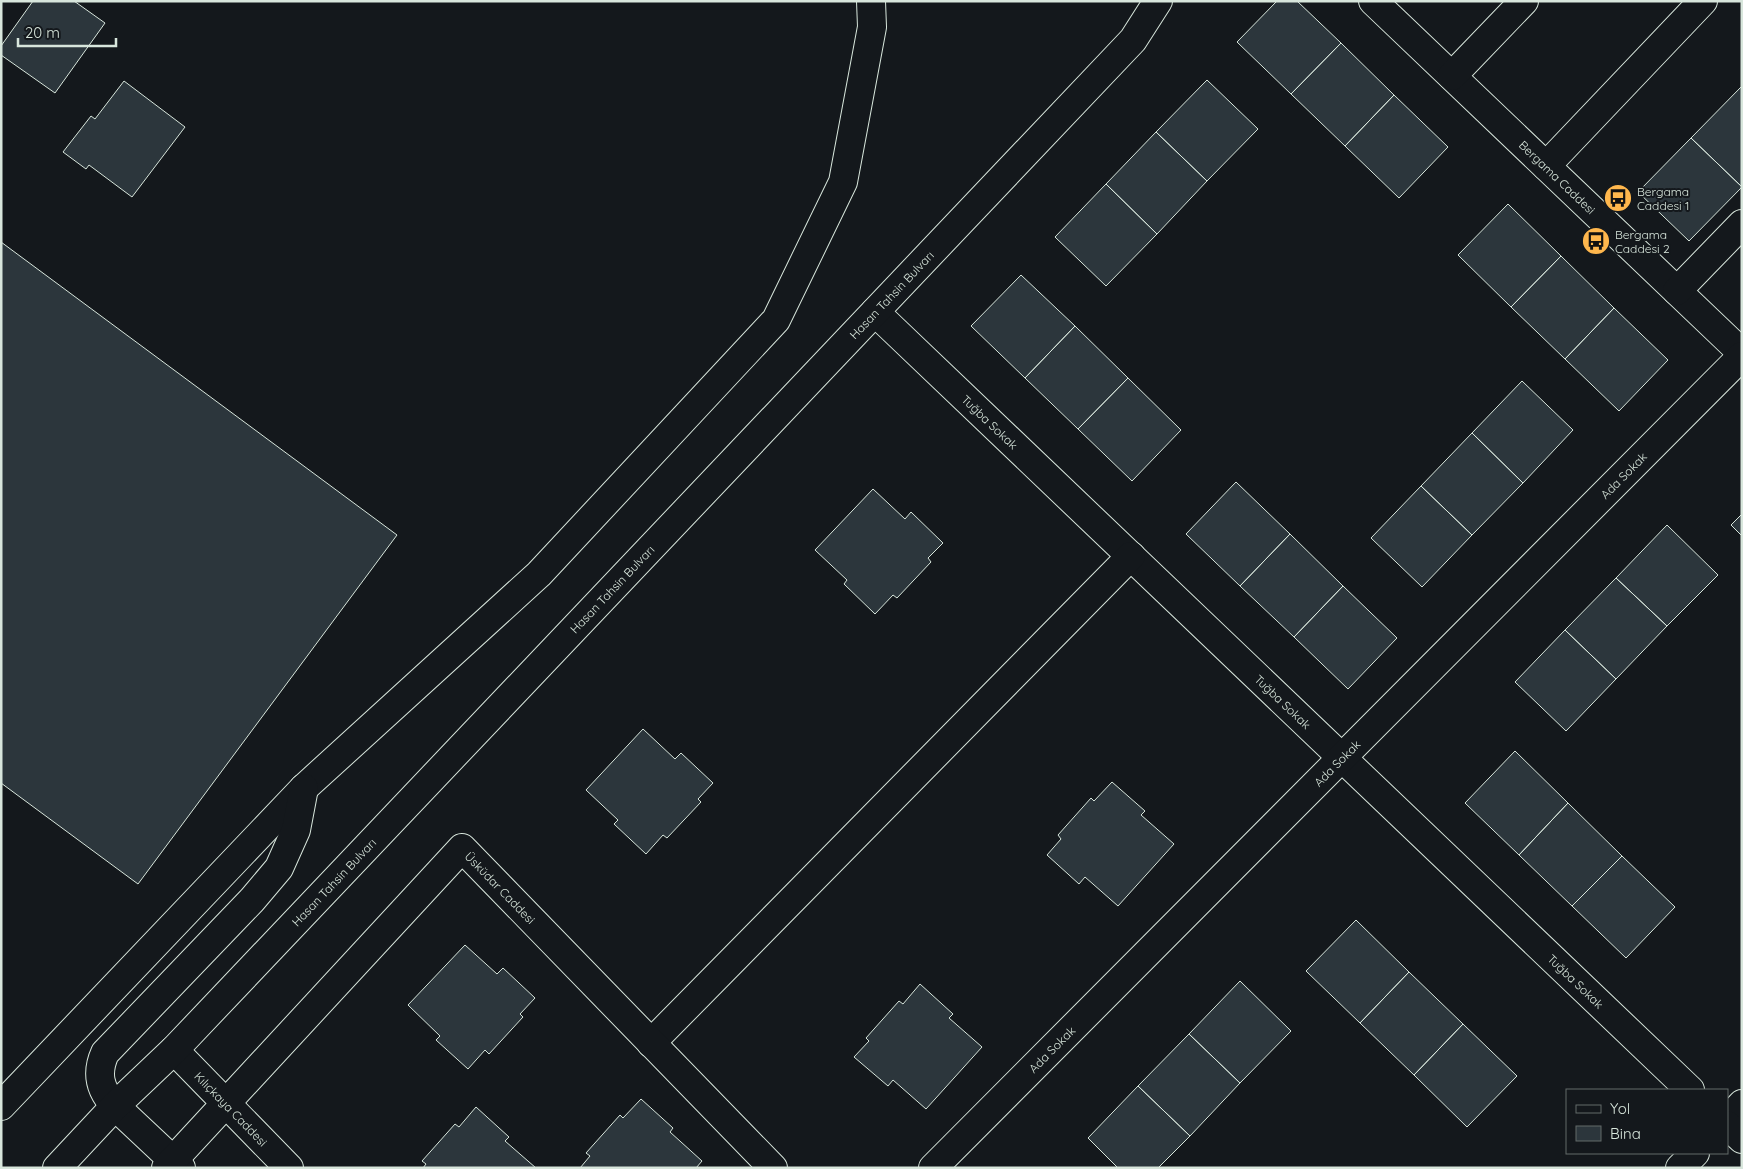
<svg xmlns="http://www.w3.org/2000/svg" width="1743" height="1169" viewBox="0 0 1743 1169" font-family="Quicksand,sans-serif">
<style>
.building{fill:#2c363c;stroke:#d8e6dc}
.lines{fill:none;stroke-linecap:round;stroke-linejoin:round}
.minor-casing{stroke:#d8e6dc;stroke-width:30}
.major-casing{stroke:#d8e6dc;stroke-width:30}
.minor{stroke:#14181c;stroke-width:28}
.major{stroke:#14181c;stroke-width:28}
.labels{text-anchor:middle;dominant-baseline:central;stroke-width:4;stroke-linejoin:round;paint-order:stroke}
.street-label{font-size:12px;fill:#d8e6dc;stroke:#14181c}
.poi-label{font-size:12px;fill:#d8e6dc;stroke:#14181c;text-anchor:start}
</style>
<rect width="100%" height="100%" fill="#14181c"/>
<path class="building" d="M 33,1 L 74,1 L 105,23 L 55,93 L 1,55 L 1,46 Z
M 1277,1 L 1297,1 L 1341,43 L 1291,94 L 1237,42 Z
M 1341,43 L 1394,95 L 1345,146 L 1291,94 Z
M 1207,80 L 1258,129 L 1207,181 L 1156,132 Z
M 124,81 L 185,127 L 132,197 L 89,165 L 86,169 L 63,152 L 91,116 L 95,119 Z
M 1742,86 L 1742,187 L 1691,138 Z
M 1394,95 L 1448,147 L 1399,198 L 1345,146 Z
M 1156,132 L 1207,181 L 1157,234 L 1106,184 Z
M 1691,138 L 1742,187 L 1689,241 L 1638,192 Z
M 1106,184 L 1157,234 L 1106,286 L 1055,237 Z
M 1508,204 L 1561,256 L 1511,307 L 1458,255 Z
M 1,242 L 397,535 L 138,884 L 1,783 Z
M 1561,256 L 1614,308 L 1565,359 L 1511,307 Z
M 1021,275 L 1075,326 L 1025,378 L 971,326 Z
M 1614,308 L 1668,360 L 1619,411 L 1565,359 Z
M 1075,326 L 1128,378 L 1078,429 L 1025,378 Z
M 1128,378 L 1181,430 L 1132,481 L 1078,429 Z
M 1522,381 L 1573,430 L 1523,483 L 1472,433 Z
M 1472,433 L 1523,483 L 1472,535 L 1421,486 Z
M 1236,482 L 1290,534 L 1240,586 L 1186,534 Z
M 1421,486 L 1472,535 L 1422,587 L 1371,538 Z
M 873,489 L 905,519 L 911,512 L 943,543 L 928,558 L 931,562 L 897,598 L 893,595 L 875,614 L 844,584 L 847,580 L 815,550 Z
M 1742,514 L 1742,536 L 1731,525 Z
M 1667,525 L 1718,575 L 1667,626 L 1616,578 Z
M 1290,534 L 1343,586 L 1294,637 L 1240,586 Z
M 1616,578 L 1667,626 L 1616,679 L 1565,630 Z
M 1343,586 L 1397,638 L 1348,689 L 1294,637 Z
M 1565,630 L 1616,679 L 1566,731 L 1515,682 Z
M 643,729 L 675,759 L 681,753 L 713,783 L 698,799 L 701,802 L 667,838 L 663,835 L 646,854 L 614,824 L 618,820 L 586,790 Z
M 1515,751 L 1568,803 L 1519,855 L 1465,803 Z
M 1112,782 L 1145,811 L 1141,815 L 1174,844 L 1118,906 L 1085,877 L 1079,884 L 1047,855 L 1061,839 L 1058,835 L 1091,798 L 1094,801 Z
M 1568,803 L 1622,856 L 1572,906 L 1519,855 Z
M 1622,856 L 1675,907 L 1626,958 L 1572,906 Z
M 1356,920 L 1409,972 L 1360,1023 L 1306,971 Z
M 465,945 L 497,974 L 503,968 L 535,998 L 520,1014 L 523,1017 L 489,1054 L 485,1050 L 468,1069 L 436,1040 L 440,1036 L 408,1005 Z
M 1409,972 L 1463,1024 L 1414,1075 L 1360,1023 Z
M 1240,981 L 1291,1031 L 1240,1083 L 1189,1034 Z
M 920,984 L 953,1014 L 949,1018 L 982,1047 L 926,1109 L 893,1080 L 888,1086 L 854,1057 L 869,1041 L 866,1038 L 899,1001 L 903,1004 Z
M 1463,1024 L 1517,1076 L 1467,1127 L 1414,1075 Z
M 1189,1034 L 1240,1083 L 1190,1136 L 1138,1086 Z
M 1138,1086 L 1190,1136 L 1158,1168 L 1118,1168 L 1088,1138 Z
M 641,1099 L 673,1128 L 670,1132 L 702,1161 L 696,1168 L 580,1168 L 590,1156 L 586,1153 L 620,1115 L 623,1118 Z
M 476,1107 L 509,1137 L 505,1141 L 536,1168 L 423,1168 L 426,1164 L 422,1161 L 455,1124 L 459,1127 Z"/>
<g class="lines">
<defs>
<g id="minor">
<path id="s1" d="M 1373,1 L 1742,353"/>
<path d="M 1452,76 L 1524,1"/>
<path d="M 1546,166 L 1703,1"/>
<path d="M 1677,291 L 1742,224"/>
<path id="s2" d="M 875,312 L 1690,1090"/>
<path d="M 651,1043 L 1131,556"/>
<path id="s3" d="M 174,1050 L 289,1168"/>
<path d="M 115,1106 L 181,1168"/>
<path d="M 1727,1120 L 1742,1104"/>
<path d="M 1727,1125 L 1742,1139"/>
<path id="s4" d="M 166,1168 L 462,848 L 773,1168"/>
<path id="s5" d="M 933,1168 L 1742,356"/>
<path d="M 1680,1168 L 1695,1153"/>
</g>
<g id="major">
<path d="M 1,1106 L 304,788 L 539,574 L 776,320 L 843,182 L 872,27 L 871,1"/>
<path d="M 115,1106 C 99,1089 96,1073 105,1053 L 252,900 L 279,868 L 296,830 L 304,788"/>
<path id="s6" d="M 57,1168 L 115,1106 L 174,1050 L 1133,40 L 1158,1"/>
</g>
</defs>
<use href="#minor" class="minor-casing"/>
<use href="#major" class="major-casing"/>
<use href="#minor" class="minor"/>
<use href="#major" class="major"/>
</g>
<defs>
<symbol id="bus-disc" viewBox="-11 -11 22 22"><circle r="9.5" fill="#ffb74d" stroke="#14181c"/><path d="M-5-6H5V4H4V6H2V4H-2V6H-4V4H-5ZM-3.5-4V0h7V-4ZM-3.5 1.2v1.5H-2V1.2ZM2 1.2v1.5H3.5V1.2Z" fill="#111"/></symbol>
</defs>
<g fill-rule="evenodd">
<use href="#bus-disc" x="1602" y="182" width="32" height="32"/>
<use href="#bus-disc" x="1580" y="225" width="32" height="32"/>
</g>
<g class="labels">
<g class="street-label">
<text stroke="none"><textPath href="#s1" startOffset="255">Bergama Caddesi</textPath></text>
<text stroke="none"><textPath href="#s6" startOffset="1208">Hasan Tahsin Bulvarı</textPath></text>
<text stroke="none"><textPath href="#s2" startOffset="159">Tuğba Sokak</textPath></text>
<text stroke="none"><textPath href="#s5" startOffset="978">Ada Sokak</textPath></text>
<text stroke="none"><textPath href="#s6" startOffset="802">Hasan Tahsin Bulvarı</textPath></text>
<text stroke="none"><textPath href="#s2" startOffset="564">Tuğba Sokak</textPath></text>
<text stroke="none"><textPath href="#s5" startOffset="572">Ada Sokak</textPath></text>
<text stroke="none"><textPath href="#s6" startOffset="398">Hasan Tahsin Bulvarı</textPath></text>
<text stroke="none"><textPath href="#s4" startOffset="491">Üsküdar Caddesi</textPath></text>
<text stroke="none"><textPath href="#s2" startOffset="969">Tuğba Sokak</textPath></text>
<text stroke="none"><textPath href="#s5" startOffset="168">Ada Sokak</textPath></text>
<text stroke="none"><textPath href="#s3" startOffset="82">Kılıçkaya Caddesi</textPath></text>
</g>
<g class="poi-label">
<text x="1637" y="191">Bergama<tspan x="1637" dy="14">Caddesi 1</tspan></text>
<text x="1615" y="234">Bergama<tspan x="1615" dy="14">Caddesi 2</tspan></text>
</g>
</g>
<rect width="1743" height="1169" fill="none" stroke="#d8e6dc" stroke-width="5"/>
<rect x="1566" y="1089" width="162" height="65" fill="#14181c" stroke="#626a69"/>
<rect x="1576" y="1105" width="25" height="8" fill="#14181c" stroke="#626a69"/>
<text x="1610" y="1114" font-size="15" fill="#d8e6dc">Yol</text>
<rect x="1576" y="1126" width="25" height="15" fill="#2c363c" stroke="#626a69"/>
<text x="1610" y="1139" font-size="15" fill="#d8e6dc">Bina</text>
<path d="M18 38v8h98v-8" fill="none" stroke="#d8e6dc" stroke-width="2.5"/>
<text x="25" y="38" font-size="15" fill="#d8e6dc" stroke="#14181c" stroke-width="4" paint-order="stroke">20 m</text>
</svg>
